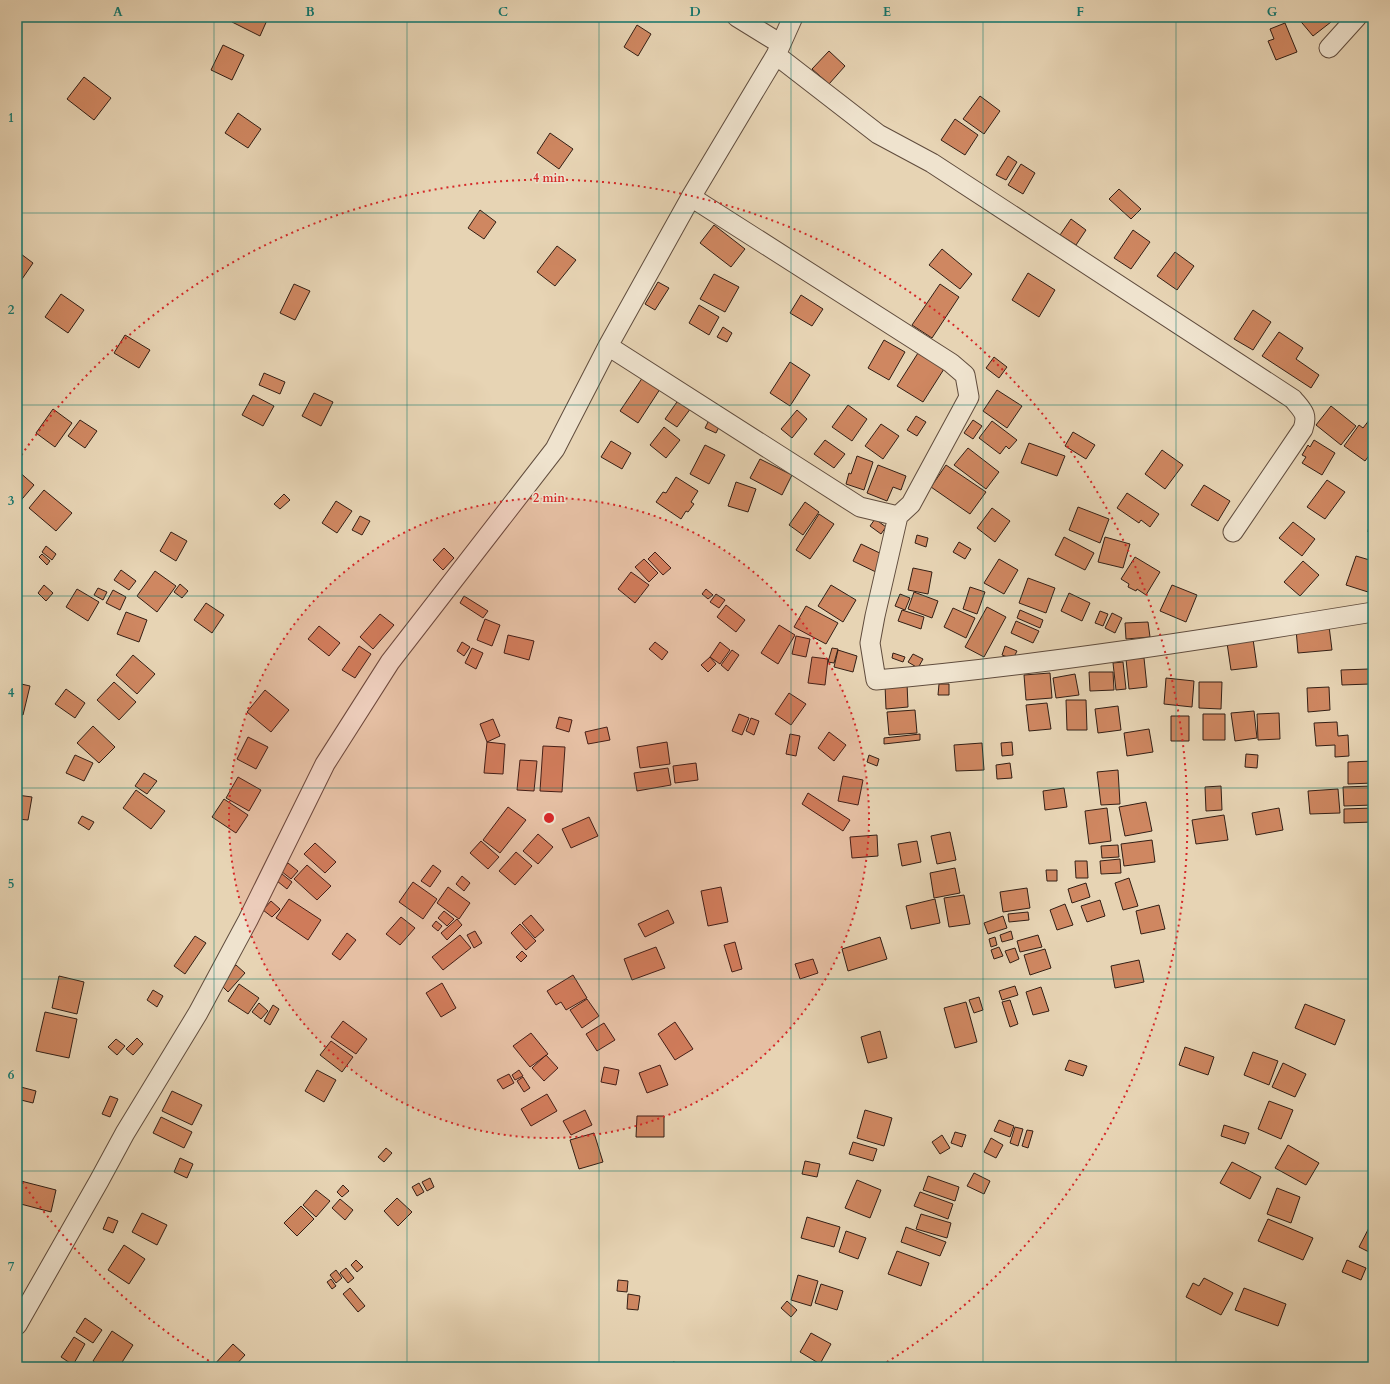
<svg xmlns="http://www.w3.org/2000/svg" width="1390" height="1384" viewBox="0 0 1390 1384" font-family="Cardo,serif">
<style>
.building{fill:#cf8761;stroke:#331f15}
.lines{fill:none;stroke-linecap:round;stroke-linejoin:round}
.minor-casing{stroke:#604c3d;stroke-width:21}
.minor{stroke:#efe3ce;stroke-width:19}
.grid{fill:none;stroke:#0f766e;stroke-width:1;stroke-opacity:0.55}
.ring{fill:none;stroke:#d62828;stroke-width:2;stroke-dasharray:2 4}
.centre{fill:#d62828;stroke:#efe3ce;stroke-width:2}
.ring-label{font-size:12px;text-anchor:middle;font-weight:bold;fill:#d62828;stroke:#efe3ce;stroke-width:3;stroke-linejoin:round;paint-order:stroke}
.neatline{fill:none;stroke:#0f766e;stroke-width:1.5}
.grid-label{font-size:13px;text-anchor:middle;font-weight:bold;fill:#0f766e}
</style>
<rect width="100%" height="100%" fill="#e7d4b4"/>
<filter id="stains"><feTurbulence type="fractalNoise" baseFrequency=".005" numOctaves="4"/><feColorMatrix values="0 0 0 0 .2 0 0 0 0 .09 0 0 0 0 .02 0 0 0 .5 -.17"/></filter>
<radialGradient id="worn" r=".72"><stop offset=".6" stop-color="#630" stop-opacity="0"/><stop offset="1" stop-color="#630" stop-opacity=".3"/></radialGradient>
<path class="building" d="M 235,17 L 266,17 L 268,18 L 260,36 L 232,22 Z
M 1297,17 L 1327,17 L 1331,22 L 1313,36 Z
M 1285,23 L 1297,52 L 1276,60 L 1268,41 L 1274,39 L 1270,29 Z
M 637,25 L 651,34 L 638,56 L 624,47 Z
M 223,45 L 244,55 L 232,80 L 211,70 Z
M 829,51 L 845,66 L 829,84 L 812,69 Z
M 84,77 L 111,98 L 94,120 L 67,99 Z
M 980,96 L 1000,111 L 984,134 L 963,119 Z
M 238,113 L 261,129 L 248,148 L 225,133 Z
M 955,119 L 978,135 L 965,155 L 941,140 Z
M 550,133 L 573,149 L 559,169 L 537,153 Z
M 1008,156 L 1017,162 L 1006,180 L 996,175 Z
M 1021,164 L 1035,173 L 1023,194 L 1008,185 Z
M 1119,189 L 1141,209 L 1131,219 L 1109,199 Z
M 480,210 L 496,222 L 484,239 L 468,228 Z
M 1071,219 L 1086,230 L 1076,245 L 1060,235 Z
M 714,225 L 745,249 L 731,267 L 700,243 Z
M 1133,230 L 1150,242 L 1131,269 L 1114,258 Z
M 557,246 L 576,260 L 555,286 L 537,272 Z
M 942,249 L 972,274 L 960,289 L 929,265 Z
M 17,251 L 33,263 L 20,282 L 17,280 Z
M 1175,252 L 1194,266 L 1177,290 L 1157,276 Z
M 1028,273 L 1055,290 L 1039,317 L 1012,300 Z
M 714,274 L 739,287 L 725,312 L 700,299 Z
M 658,282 L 669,288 L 655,310 L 645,304 Z
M 294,284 L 310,291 L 295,320 L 280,313 Z
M 940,284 L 959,297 L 932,338 L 912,325 Z
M 61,294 L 84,310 L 68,333 L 45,317 Z
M 801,295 L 823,309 L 812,326 L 790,313 Z
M 699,305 L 719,317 L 709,335 L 689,323 Z
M 1253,310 L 1271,322 L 1253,350 L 1234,339 Z
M 723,327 L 732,333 L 727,342 L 717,337 Z
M 1279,332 L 1303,348 L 1296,359 L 1319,375 L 1311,388 L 1262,356 Z
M 125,335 L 150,350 L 139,368 L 114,353 Z
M 884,340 L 905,352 L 889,380 L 868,368 Z
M 918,353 L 944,369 L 923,402 L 897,386 Z
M 994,357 L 1007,367 L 999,378 L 986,368 Z
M 790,362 L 810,375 L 790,406 L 770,393 Z
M 264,373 L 285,382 L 280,394 L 259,385 Z
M 645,374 L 662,386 L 638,423 L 620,411 Z
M 997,390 L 1022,406 L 1007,428 L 983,411 Z
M 314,393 L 333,402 L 321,426 L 302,416 Z
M 253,395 L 274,406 L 263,426 L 242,415 Z
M 679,399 L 691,408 L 677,427 L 665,419 Z
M 848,405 L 867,419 L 852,441 L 832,427 Z
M 1331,406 L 1356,426 L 1341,445 L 1316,425 Z
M 53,409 L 72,423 L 55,447 L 36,433 Z
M 797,410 L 807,419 L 792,438 L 781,429 Z
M 916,416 L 926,422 L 917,436 L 907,430 Z
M 1370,419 L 1373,421 L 1373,450 L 1365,461 L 1344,446 L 1359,425 L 1363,428 Z
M 80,420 L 97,431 L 85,448 L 68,436 Z
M 709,420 L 720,425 L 716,433 L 705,428 Z
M 973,420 L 982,426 L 973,439 L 964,433 Z
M 992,421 L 1017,440 L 1009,449 L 1006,446 L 1000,454 L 979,438 Z
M 881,424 L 899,436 L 883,459 L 865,446 Z
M 664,427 L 680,440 L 666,458 L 650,445 Z
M 1073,432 L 1095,445 L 1086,459 L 1065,446 Z
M 825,440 L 845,454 L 834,468 L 814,454 Z
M 1314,440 L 1335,453 L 1322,475 L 1302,463 L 1306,457 L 1302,455 L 1308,445 L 1310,447 Z
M 611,441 L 631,453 L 622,469 L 601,457 Z
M 1029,443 L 1065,456 L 1057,476 L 1021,463 Z
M 705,445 L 725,455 L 709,484 L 690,474 Z
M 968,448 L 999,472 L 986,489 L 954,465 Z
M 1162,450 L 1183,465 L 1165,489 L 1145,474 Z
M 857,456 L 873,462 L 864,490 L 846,484 L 849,473 L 851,474 Z
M 760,459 L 792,475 L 782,495 L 750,478 Z
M 878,465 L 906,476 L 901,490 L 893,487 L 887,501 L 867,493 Z
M 946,465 L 986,492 L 970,514 L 931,487 Z
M 17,470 L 34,485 L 17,505 Z
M 676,477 L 698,491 L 691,502 L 694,504 L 688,512 L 686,511 L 681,519 L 656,502 L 663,492 L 666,493 Z
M 1327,480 L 1345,492 L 1325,519 L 1307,507 Z
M 736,482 L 756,489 L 748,512 L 728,506 Z
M 1204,485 L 1230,501 L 1218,521 L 1191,505 Z
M 44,490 L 72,513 L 56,531 L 29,508 Z
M 1127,493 L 1159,514 L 1150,527 L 1141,520 L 1139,523 L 1117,508 Z
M 284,494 L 290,500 L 280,509 L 274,504 Z
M 336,501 L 352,511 L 337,533 L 322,523 Z
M 805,502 L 819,512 L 803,535 L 789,525 Z
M 1078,507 L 1109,519 L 1100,543 L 1069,530 Z
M 992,508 L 1010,521 L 995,542 L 977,528 Z
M 1371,511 L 1373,511 L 1373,533 L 1368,532 Z
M 819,514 L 834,524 L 810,559 L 796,550 Z
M 360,516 L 370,521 L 362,535 L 352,530 Z
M 875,519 L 886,527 L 881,534 L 870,526 Z
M 1293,522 L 1315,539 L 1302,556 L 1279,538 Z
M 171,532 L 187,541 L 176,561 L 160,551 Z
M 917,535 L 928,538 L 926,547 L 915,543 Z
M 1064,537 L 1094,553 L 1085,570 L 1055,555 Z
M 1105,537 L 1130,544 L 1123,568 L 1098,562 Z
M 959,542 L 971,549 L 965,559 L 953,552 Z
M 861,544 L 886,556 L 878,573 L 853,561 Z
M 46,546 L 56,554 L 52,560 L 42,552 Z
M 444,548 L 454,558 L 443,570 L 433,560 Z
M 655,552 L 671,568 L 663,575 L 648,559 Z
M 42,554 L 50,561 L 47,565 L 39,557 Z
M 1356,556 L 1373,561 L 1373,577 L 1368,592 L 1346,585 Z
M 1135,557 L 1160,572 L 1146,595 L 1137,589 L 1136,591 L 1128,587 L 1129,584 L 1121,579 Z
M 644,559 L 658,573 L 649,582 L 635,567 Z
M 999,559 L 1018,570 L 1004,594 L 984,583 Z
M 1303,561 L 1319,575 L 1300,596 L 1284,582 Z
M 913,568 L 932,572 L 928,594 L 908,590 Z
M 121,570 L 136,581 L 129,590 L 114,580 Z
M 155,571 L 176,586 L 157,612 L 137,596 Z
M 631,572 L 649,585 L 635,603 L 618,589 Z
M 1028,578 L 1055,588 L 1046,613 L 1019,603 Z
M 180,584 L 188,591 L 182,598 L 174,592 Z
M 44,585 L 53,593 L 46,601 L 38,593 Z
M 831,585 L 856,600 L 843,622 L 818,606 Z
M 1172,585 L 1197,595 L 1186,622 L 1160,611 Z
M 970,587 L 985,592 L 977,614 L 963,609 Z
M 98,588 L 107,592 L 103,600 L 94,595 Z
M 77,589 L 99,602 L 88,621 L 66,607 Z
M 706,589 L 713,595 L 708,599 L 702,594 Z
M 113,590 L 126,597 L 120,610 L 106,603 Z
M 914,592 L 938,601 L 932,618 L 908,609 Z
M 1069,593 L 1090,603 L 1082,621 L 1061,611 Z
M 716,594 L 725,600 L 719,608 L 710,602 Z
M 900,594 L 910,598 L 905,610 L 895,606 Z
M 464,596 L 488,611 L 483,618 L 460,603 Z
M 206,603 L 224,615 L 212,633 L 194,620 Z
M 726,605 L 745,620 L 736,632 L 717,617 Z
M 806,606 L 838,623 L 826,644 L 794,627 Z
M 987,607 L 1006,617 L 984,657 L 965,647 Z
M 953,608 L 975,618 L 966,638 L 944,627 Z
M 902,610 L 924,617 L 921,629 L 898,621 Z
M 1020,610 L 1043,620 L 1040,628 L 1017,618 Z
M 1100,611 L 1108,614 L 1103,626 L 1095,623 Z
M 126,612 L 147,620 L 139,642 L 117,634 Z
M 1112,613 L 1122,618 L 1115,633 L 1105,628 Z
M 380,614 L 394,625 L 373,649 L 360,637 Z
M 485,619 L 500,625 L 492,646 L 477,640 Z
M 1016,621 L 1039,631 L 1033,643 L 1011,633 Z
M 1148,622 L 1150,637 L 1126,639 L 1125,623 Z
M 779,625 L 795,635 L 778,664 L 761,653 Z
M 319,626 L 340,643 L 329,656 L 308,639 Z
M 1329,626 L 1332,650 L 1298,653 L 1296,629 Z
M 508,635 L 534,641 L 529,660 L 504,653 Z
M 796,636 L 810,639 L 806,657 L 792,654 Z
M 1253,639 L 1257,667 L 1231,670 L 1227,643 Z
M 462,642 L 470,647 L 464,656 L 457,651 Z
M 655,642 L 668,652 L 662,660 L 649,649 Z
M 720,642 L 730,650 L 720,664 L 710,657 Z
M 359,646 L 371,654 L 355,678 L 342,670 Z
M 1005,646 L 1017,651 L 1013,659 L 1002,655 Z
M 472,648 L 483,653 L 476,669 L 465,663 Z
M 832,648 L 838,649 L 834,663 L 828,662 Z
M 732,650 L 739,655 L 728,671 L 721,665 Z
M 838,650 L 857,656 L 853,672 L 834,667 Z
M 893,653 L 905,657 L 903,662 L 892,658 Z
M 913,654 L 923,659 L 918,668 L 908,662 Z
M 133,655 L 155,674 L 137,694 L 116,675 Z
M 710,657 L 716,664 L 708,672 L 701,665 Z
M 812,657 L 828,659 L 825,685 L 808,683 Z
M 1144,658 L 1147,687 L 1129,689 L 1126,659 Z
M 1123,662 L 1126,689 L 1116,690 L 1113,663 Z
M 1369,669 L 1370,684 L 1342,685 L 1341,670 Z
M 1089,672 L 1113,672 L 1114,690 L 1090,691 Z
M 1050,673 L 1052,698 L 1026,700 L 1024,675 Z
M 1075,674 L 1079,695 L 1056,698 L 1053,678 Z
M 1166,678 L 1194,681 L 1192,707 L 1164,704 Z
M 114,682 L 136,702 L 119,720 L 97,700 Z
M 1199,682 L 1222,682 L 1221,709 L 1199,708 Z
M 17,683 L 30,686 L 23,715 L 17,713 Z
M 907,683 L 908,707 L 886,709 L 885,685 Z
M 939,684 L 949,684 L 949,695 L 938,695 Z
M 1329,687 L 1330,710 L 1308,712 L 1307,688 Z
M 66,689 L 85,703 L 75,718 L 55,704 Z
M 265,690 L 289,710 L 271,732 L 247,712 Z
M 789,693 L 806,704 L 791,725 L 775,714 Z
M 1066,700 L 1086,700 L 1087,730 L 1067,730 Z
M 1047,703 L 1051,729 L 1029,731 L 1026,705 Z
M 1118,706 L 1121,730 L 1098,733 L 1095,709 Z
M 915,710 L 917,733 L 889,735 L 887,712 Z
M 1254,711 L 1257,738 L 1235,741 L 1231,713 Z
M 1279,713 L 1280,739 L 1258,740 L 1257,714 Z
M 739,714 L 749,718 L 742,735 L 732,731 Z
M 1203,714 L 1225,714 L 1225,740 L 1203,740 Z
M 1171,716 L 1189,716 L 1189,741 L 1171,741 Z
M 559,717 L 572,720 L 569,732 L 556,728 Z
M 751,718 L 759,721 L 754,735 L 746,731 Z
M 493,719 L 500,736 L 487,742 L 480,724 Z
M 1337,722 L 1338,736 L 1348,735 L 1349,756 L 1335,757 L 1335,745 L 1316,746 L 1314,723 Z
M 93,726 L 115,747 L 99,763 L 77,743 Z
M 607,727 L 610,740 L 588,744 L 585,732 Z
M 1149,729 L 1153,752 L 1127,756 L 1124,733 Z
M 829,732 L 846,745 L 834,761 L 818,748 Z
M 790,734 L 800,736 L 796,756 L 786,754 Z
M 920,734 L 920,740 L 884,744 L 884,738 Z
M 248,737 L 268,747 L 256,769 L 237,759 Z
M 487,742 L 505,744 L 503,774 L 484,773 Z
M 667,742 L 670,764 L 640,768 L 637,747 Z
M 1012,742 L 1013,755 L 1002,756 L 1001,743 Z
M 982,743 L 984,770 L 956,771 L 954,745 Z
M 543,746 L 565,747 L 562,792 L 540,791 Z
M 1246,754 L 1258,755 L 1257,768 L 1245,767 Z
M 75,755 L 93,763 L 84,781 L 66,773 Z
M 869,755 L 879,759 L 877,766 L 867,762 Z
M 520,760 L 537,761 L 534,791 L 517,790 Z
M 1373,761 L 1373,783 L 1348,784 L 1348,762 Z
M 696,763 L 698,780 L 675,783 L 673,766 Z
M 1010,763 L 1012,778 L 997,779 L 996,765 Z
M 668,768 L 671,785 L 637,791 L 634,773 Z
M 1118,770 L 1120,804 L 1101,805 L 1097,772 Z
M 144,773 L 157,781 L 147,794 L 135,786 Z
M 843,776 L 863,780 L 858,805 L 838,801 Z
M 238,777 L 261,790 L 249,811 L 226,798 Z
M 1221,786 L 1222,810 L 1206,811 L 1205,787 Z
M 1373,786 L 1373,805 L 1344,806 L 1343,787 Z
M 1064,788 L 1067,807 L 1045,810 L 1043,791 Z
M 1338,789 L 1340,813 L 1310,814 L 1308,791 Z
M 136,790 L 165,811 L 151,829 L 123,808 Z
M 808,793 L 850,820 L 843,831 L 802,804 Z
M 17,795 L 32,797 L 28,820 L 17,819 Z
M 224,799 L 248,815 L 236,833 L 212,817 Z
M 1146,802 L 1152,831 L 1125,836 L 1119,807 Z
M 508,807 L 526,820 L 500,853 L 483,840 Z
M 1107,808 L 1111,841 L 1089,844 L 1085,811 Z
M 1279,808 L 1283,830 L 1256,835 L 1252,813 Z
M 1373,808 L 1373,822 L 1344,823 L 1344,809 Z
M 1224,815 L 1228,840 L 1196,844 L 1192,820 Z
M 82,816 L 94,822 L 89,830 L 78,823 Z
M 589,817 L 598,836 L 571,848 L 562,829 Z
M 950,832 L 956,860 L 937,864 L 931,836 Z
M 538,834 L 553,847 L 538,864 L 523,851 Z
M 877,835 L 878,856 L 852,858 L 850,837 Z
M 1152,840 L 1155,862 L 1124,866 L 1121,844 Z
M 481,841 L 499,857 L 488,869 L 470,853 Z
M 917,841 L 921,862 L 902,866 L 898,844 Z
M 315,843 L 336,862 L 325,873 L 304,854 Z
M 1118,845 L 1119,857 L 1102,858 L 1101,846 Z
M 516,852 L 532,866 L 515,885 L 499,871 Z
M 1120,859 L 1121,873 L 1101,874 L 1100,861 Z
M 1075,861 L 1087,861 L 1088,878 L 1076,878 Z
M 288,863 L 298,871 L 291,879 L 281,871 Z
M 307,865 L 331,886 L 317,900 L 294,879 Z
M 433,865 L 441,871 L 430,887 L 421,881 Z
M 955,868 L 960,893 L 934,898 L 930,873 Z
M 1046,870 L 1057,870 L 1057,881 L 1047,881 Z
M 282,874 L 292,882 L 287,889 L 277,881 Z
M 462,876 L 470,883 L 464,891 L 456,884 Z
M 1129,878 L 1138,906 L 1123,910 L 1115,883 Z
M 413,882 L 437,899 L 423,919 L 399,902 Z
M 1086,883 L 1090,897 L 1072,903 L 1068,889 Z
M 448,887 L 470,903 L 459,919 L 437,903 Z
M 721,887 L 728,922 L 708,926 L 701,891 Z
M 1027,888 L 1030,908 L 1003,912 L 1000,892 Z
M 964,895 L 970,924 L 949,927 L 944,898 Z
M 289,899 L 321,920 L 308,940 L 276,918 Z
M 935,899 L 940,923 L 911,929 L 906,906 Z
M 1100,900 L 1105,916 L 1087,922 L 1081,906 Z
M 271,901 L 280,909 L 272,917 L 263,910 Z
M 1065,904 L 1073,925 L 1057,930 L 1050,910 Z
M 1159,905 L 1165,929 L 1141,934 L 1136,911 Z
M 668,910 L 674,923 L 645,937 L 638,924 Z
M 444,911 L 454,919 L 447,926 L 438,918 Z
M 1028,912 L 1029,920 L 1009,922 L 1008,914 Z
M 531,915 L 544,930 L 535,938 L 522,923 Z
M 1003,916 L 1007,928 L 988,934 L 984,923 Z
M 401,917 L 415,928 L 400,945 L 386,934 Z
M 457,919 L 462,925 L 447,940 L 441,933 Z
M 436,921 L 442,926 L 438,931 L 432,926 Z
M 520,924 L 536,941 L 526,950 L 511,933 Z
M 475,931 L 482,943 L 474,948 L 467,935 Z
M 1011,931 L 1013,939 L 1002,942 L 1000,935 Z
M 347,933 L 356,940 L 340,960 L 332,954 Z
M 460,935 L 471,948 L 443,970 L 432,957 Z
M 1038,935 L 1042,947 L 1020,952 L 1017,941 Z
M 195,936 L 206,943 L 185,974 L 174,966 Z
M 880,937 L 887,959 L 848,971 L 842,949 Z
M 995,937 L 997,945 L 991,947 L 989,939 Z
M 735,942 L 742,969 L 732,972 L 724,945 Z
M 656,947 L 665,968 L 632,980 L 624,959 Z
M 999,947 L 1003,956 L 994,959 L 991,950 Z
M 1015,948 L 1019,959 L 1010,963 L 1005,951 Z
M 1045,949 L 1051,968 L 1030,975 L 1024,955 Z
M 522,951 L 527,956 L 521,962 L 516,957 Z
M 813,959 L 818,973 L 800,979 L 795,964 Z
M 1139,960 L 1144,982 L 1115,988 L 1111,966 Z
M 236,965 L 245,973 L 228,992 L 219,983 Z
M 573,975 L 587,998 L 566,1010 L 561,1002 L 556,1005 L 547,991 Z
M 59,976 L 84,982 L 77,1014 L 52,1008 Z
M 442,983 L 456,1008 L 441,1017 L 426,993 Z
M 239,984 L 259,998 L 248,1014 L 228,1001 Z
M 1015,986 L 1018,995 L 1002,1000 L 999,991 Z
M 1041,987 L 1049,1011 L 1033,1015 L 1026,992 Z
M 153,990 L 163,996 L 157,1007 L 147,1000 Z
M 979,997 L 983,1010 L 974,1013 L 969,1000 Z
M 587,999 L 599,1016 L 582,1028 L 570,1010 Z
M 1010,1000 L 1018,1024 L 1010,1027 L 1002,1002 Z
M 966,1002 L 977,1042 L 955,1048 L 944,1008 Z
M 259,1003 L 268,1011 L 261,1019 L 252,1012 Z
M 1305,1004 L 1345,1020 L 1335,1045 L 1295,1028 Z
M 273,1005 L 279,1009 L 270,1025 L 264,1021 Z
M 45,1012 L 77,1019 L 69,1058 L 36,1051 Z
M 343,1021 L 367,1039 L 356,1054 L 331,1037 Z
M 675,1022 L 693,1049 L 675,1060 L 658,1034 Z
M 604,1023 L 615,1040 L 597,1051 L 586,1034 Z
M 880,1031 L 887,1058 L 868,1063 L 861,1037 Z
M 531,1033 L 548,1054 L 530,1067 L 513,1046 Z
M 137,1038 L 143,1044 L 133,1055 L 126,1049 Z
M 116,1039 L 125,1046 L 117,1055 L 108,1047 Z
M 331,1041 L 353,1057 L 342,1072 L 320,1055 Z
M 1185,1047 L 1214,1057 L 1208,1075 L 1179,1065 Z
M 1253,1052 L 1278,1061 L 1269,1085 L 1244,1075 Z
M 546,1055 L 558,1068 L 544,1081 L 532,1068 Z
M 1069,1060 L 1087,1066 L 1083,1076 L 1065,1070 Z
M 1283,1063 L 1306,1074 L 1295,1097 L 1272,1087 Z
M 660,1065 L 668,1085 L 647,1093 L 639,1073 Z
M 604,1067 L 619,1070 L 616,1085 L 601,1082 Z
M 317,1070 L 336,1080 L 324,1102 L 305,1091 Z
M 519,1070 L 523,1076 L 515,1080 L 512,1075 Z
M 509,1074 L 514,1083 L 503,1089 L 497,1080 Z
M 523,1077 L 530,1088 L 524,1092 L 517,1081 Z
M 17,1086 L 36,1091 L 33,1103 L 17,1099 Z
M 172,1091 L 202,1105 L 192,1125 L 162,1111 Z
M 547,1094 L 557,1111 L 531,1126 L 521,1109 Z
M 110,1096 L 118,1099 L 110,1117 L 102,1114 Z
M 1269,1101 L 1293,1110 L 1281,1139 L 1258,1129 Z
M 585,1110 L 592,1125 L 571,1135 L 563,1121 Z
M 865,1110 L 892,1118 L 884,1146 L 857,1138 Z
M 637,1116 L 664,1116 L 664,1137 L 636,1137 Z
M 161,1117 L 192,1132 L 184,1148 L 153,1133 Z
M 999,1120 L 1014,1126 L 1010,1137 L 994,1131 Z
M 1224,1125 L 1249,1133 L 1245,1144 L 1221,1136 Z
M 1015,1127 L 1023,1129 L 1018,1146 L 1010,1143 Z
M 1027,1130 L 1033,1131 L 1028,1148 L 1022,1146 Z
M 955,1132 L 966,1135 L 962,1147 L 951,1143 Z
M 594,1133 L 603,1162 L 579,1169 L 570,1140 Z
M 942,1135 L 950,1148 L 940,1154 L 932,1142 Z
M 991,1138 L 1003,1145 L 996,1158 L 984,1152 Z
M 853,1142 L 877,1149 L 873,1161 L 849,1154 Z
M 1288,1145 L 1319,1163 L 1306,1185 L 1275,1168 Z
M 386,1148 L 392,1153 L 384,1162 L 378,1157 Z
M 180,1158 L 193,1164 L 187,1178 L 174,1172 Z
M 805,1161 L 820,1164 L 817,1177 L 802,1174 Z
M 1232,1162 L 1261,1177 L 1250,1199 L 1220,1183 Z
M 974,1173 L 990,1181 L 984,1194 L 967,1186 Z
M 928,1176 L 959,1187 L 955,1201 L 923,1190 Z
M 430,1178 L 434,1187 L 427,1191 L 422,1182 Z
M 17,1180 L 56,1190 L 51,1212 L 17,1203 Z
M 857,1180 L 881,1190 L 870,1218 L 845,1208 Z
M 419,1183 L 424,1192 L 417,1196 L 412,1187 Z
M 343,1185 L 349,1191 L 342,1197 L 337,1192 Z
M 1277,1188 L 1300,1197 L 1291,1223 L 1267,1214 Z
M 316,1190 L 330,1201 L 316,1217 L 303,1205 Z
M 920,1192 L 953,1204 L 948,1219 L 914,1206 Z
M 397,1198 L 412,1212 L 398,1226 L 384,1211 Z
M 340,1199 L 353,1210 L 345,1220 L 332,1208 Z
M 301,1206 L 314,1219 L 297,1236 L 284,1223 Z
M 142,1213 L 167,1225 L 157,1245 L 132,1232 Z
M 921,1214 L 951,1223 L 947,1238 L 916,1229 Z
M 108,1217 L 118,1221 L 113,1233 L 103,1229 Z
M 807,1217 L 840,1227 L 834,1247 L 801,1238 Z
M 1268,1219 L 1313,1238 L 1303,1260 L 1258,1241 Z
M 1371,1224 L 1373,1226 L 1373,1254 L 1359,1247 Z
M 906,1227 L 946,1242 L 940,1256 L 901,1242 Z
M 846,1231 L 866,1238 L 858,1259 L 839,1252 Z
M 124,1245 L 145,1259 L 129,1284 L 108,1270 Z
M 897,1251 L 929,1263 L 921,1286 L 888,1274 Z
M 356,1260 L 363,1267 L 357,1272 L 351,1265 Z
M 1347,1260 L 1366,1268 L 1361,1280 L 1342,1272 Z
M 346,1268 L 354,1278 L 348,1283 L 340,1273 Z
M 336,1270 L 342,1278 L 336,1283 L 330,1275 Z
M 798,1275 L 818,1281 L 811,1306 L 791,1300 Z
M 1204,1278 L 1233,1293 L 1221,1315 L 1186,1297 L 1193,1283 L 1199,1286 Z
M 331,1279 L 336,1286 L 332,1289 L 327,1282 Z
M 618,1280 L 628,1281 L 627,1292 L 617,1291 Z
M 821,1284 L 843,1291 L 837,1310 L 815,1303 Z
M 350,1288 L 365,1306 L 358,1312 L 343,1294 Z
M 1244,1288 L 1286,1304 L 1278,1326 L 1235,1310 Z
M 628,1294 L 640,1296 L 638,1310 L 627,1309 Z
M 787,1301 L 797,1310 L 791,1317 L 781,1308 Z
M 85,1318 L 102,1330 L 93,1343 L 76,1332 Z
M 112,1331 L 133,1345 L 119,1367 L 102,1367 L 93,1361 Z
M 811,1333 L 831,1344 L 820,1364 L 800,1352 Z
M 74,1337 L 85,1344 L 73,1365 L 61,1357 Z
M 233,1344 L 245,1355 L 234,1367 L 214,1367 L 213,1366 Z
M 673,1362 L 694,1366 L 694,1367 L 673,1367 Z"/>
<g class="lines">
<defs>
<path id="minor" d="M 737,17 L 781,44
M 1329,48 L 1357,17
M 776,55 L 878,134 L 932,163 L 1293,399 C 1303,411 1308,414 1303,429 L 1233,532
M 608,346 L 860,507 L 898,516 L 911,504 L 969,397 L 965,375 L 951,363 L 691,197
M 898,516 L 875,616 L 870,643 L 876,680 C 1043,665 1208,639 1373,612
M 17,1325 L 99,1181 L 125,1133 L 198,1013 L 248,920 L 325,764 L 390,662 L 555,449 L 608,346 L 691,197 L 776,55 L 793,17"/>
</defs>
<use href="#minor" class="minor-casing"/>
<use href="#minor" class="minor"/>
</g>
<path class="grid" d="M 214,17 L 214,1367M 407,17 L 407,1367M 599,17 L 599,1367M 791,17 L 791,1367M 983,17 L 983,1367M 1176,17 L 1176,1367M 17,213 L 1373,213M 17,405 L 1373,405M 17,596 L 1373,596M 17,788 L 1373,788M 17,979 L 1373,979M 17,1171 L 1373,1171"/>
<circle cx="549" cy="818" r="320" fill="#d62828" fill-opacity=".12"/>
<g class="ring">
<circle cx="549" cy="818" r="320"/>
<path d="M219 1367A640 640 0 0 1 18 1176M18 460A640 640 0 1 1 879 1367"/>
</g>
<circle cx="549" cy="818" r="6" class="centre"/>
<g class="ring-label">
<text x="549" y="182">4 min</text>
<text x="549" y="502">2 min</text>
</g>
<rect width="1390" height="1384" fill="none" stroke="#e7d4b4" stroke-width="44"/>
<rect x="22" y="22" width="1346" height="1340" class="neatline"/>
<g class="grid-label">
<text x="118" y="16">A</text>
<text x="310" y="16">B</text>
<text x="503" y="16">C</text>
<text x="695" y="16">D</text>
<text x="887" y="16">E</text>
<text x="1080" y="16">F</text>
<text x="1272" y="16">G</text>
<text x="11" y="122">1</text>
<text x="11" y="314">2</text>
<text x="11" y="505">3</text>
<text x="11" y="697">4</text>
<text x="11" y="888">5</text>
<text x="11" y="1079">6</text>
<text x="11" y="1271">7</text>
</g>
<rect width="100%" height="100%" filter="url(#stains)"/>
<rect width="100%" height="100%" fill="url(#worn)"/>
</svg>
